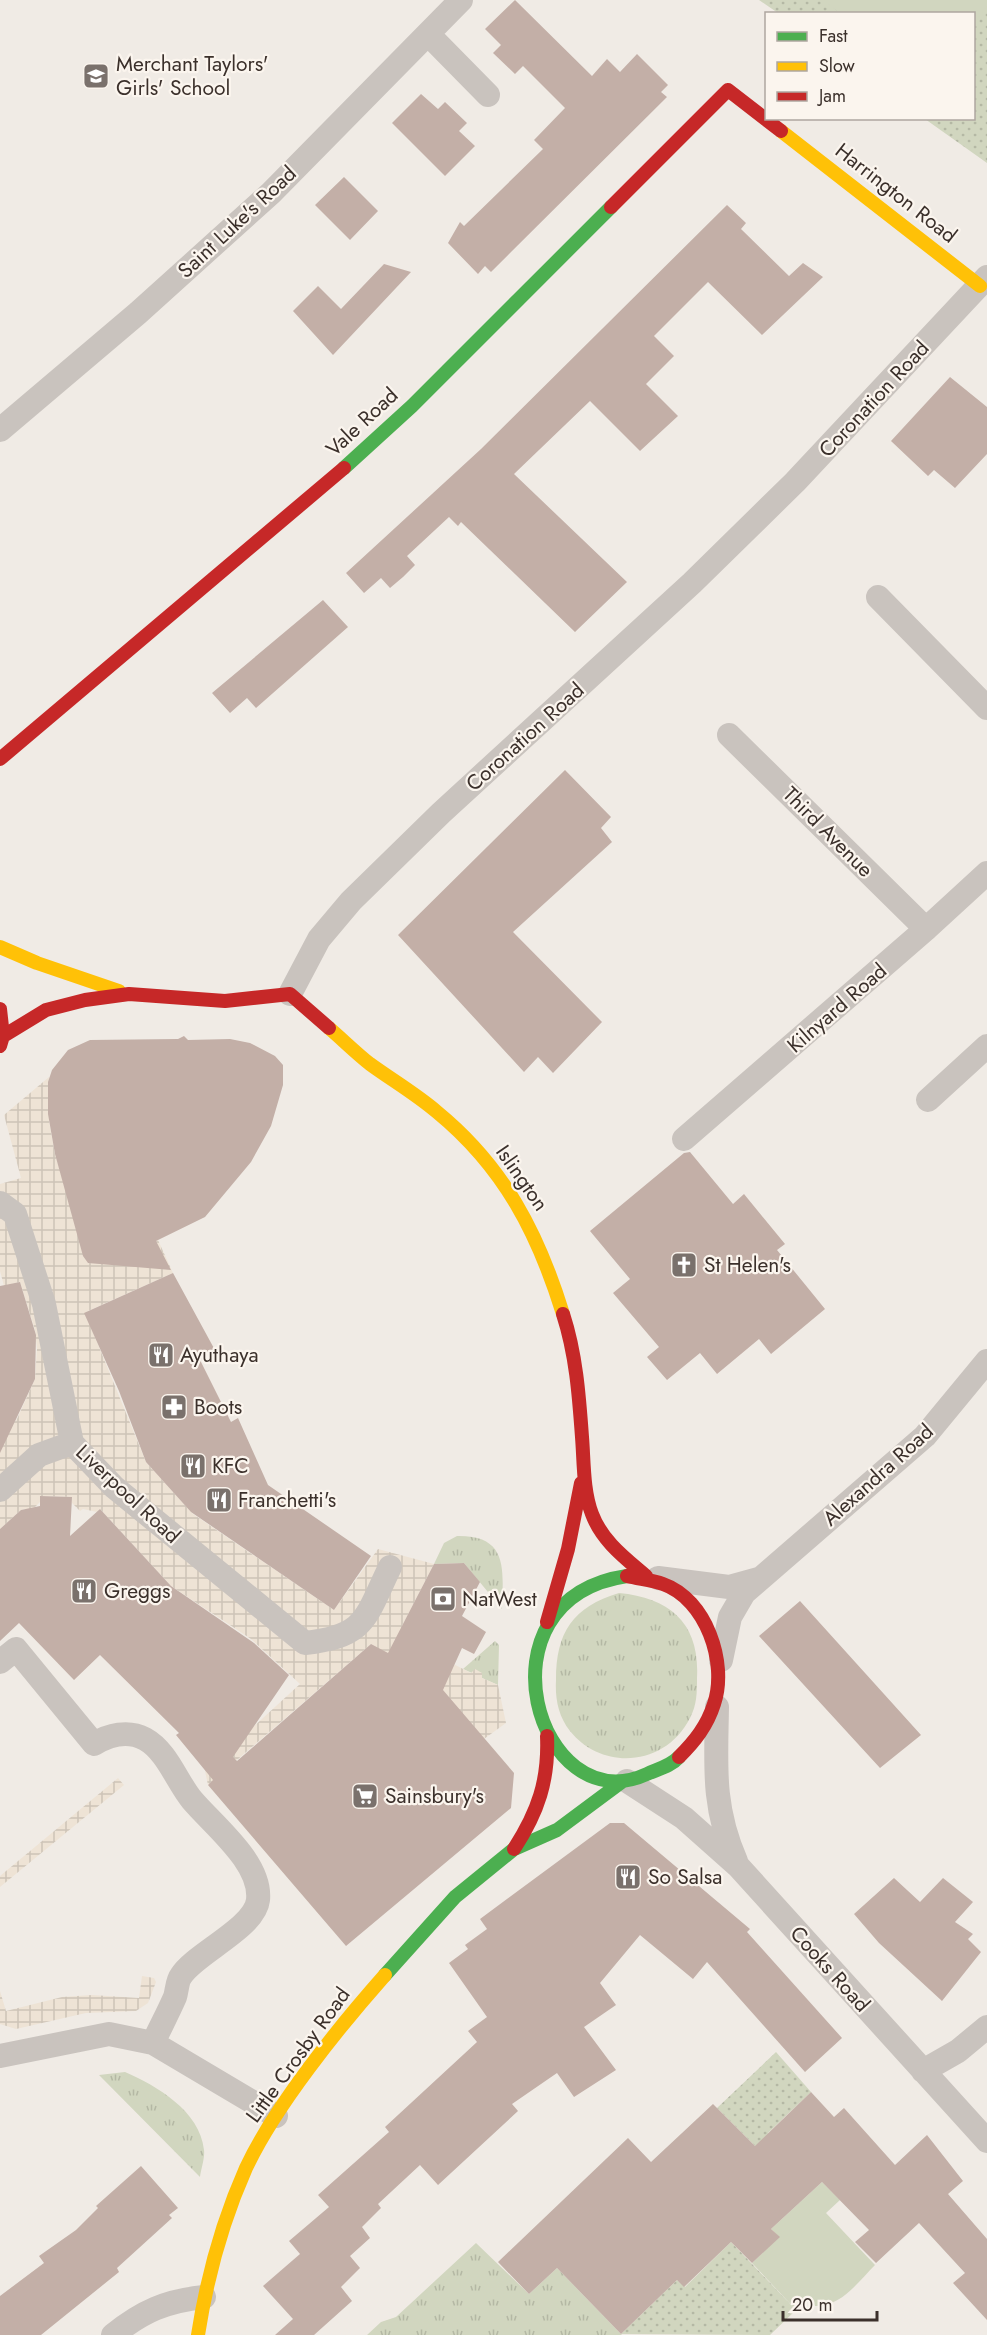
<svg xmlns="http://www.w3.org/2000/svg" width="987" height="2335" viewBox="0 0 987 2335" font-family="Jost,sans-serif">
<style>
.grass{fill:url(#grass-tufts)}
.park{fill:url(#park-dots)}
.garden{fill:#d1d6bf}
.plaza{fill:url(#plaza-grid)}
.building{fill:#c3afa7}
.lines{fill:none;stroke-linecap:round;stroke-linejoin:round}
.street{stroke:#c9c3be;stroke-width:24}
.fast{stroke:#4caf50;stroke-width:14}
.slow{stroke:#ffc107;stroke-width:14}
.jam{stroke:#c62828;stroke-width:14}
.labels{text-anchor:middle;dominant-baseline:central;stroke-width:4.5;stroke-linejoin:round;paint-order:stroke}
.poi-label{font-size:21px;fill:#3b302b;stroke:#fbf5ee;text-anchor:start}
.street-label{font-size:21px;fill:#3b302b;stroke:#fbf5ee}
</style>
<defs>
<pattern id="grass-tufts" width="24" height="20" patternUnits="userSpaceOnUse" patternTransform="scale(1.5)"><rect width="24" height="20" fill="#d1d6bf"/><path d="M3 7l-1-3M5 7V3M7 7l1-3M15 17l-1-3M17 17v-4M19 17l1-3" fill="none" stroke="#b4b8a4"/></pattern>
<pattern id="park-dots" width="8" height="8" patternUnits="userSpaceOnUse" patternTransform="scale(1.5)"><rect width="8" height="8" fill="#d1d6bf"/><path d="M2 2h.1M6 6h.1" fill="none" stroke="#b4b8a4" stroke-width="1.8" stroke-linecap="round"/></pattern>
<pattern id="plaza-grid" width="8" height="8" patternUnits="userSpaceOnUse" patternTransform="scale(1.5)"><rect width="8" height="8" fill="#eee3d5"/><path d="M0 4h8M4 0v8" fill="none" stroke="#cdc3b7"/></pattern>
</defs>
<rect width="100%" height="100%" fill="#f0ebe5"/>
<path class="grass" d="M 457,1536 C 509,1535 503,1570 502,1609 L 464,1563 L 434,1564 L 444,1543 Z
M 619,1593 C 671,1598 700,1624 697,1678 C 697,1692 697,1705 690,1718 C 666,1766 603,1772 570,1731 C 558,1716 555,1698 556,1680 C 556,1632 573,1607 619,1593 Z
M 495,1641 L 499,1645 L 498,1685 L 482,1678 L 475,1670 L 472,1673 L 463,1669 Z
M 125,2072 C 157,2086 200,2111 204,2150 C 205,2158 201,2169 200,2177 L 99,2075 Z
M 476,2243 L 529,2294 L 557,2268 L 622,2335 L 367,2335 L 381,2322 L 396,2317 Z"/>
<path class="park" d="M 759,0 L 987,0 L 987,163 L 925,119 L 974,118 L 974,14 L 778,13 Z
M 776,2052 L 811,2092 L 768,2133 L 787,2154 L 775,2166 L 717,2108 Z
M 731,2242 L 796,2310 L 770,2335 L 621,2334 L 677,2280 L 685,2287 Z"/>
<path class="garden" d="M 823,0 L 987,0 L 987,6 L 974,23 L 974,14 L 840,13 Z
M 822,2182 L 840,2200 L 826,2213 L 875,2265 C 858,2282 841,2307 815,2306 L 809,2299 L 796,2310 L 752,2263 L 779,2237 L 771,2229 Z"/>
<path class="plaza" d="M 49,1077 L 49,1121 L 55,1154 L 88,1263 L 98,1262 L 158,1240 L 173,1273 L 88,1311 L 86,1315 L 146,1462 L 193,1514 L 334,1610 L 378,1549 L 434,1564 L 402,1626 L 406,1640 L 471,1673 L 475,1669 L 482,1673 L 482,1678 L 498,1685 L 506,1723 L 484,1739 L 371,1644 L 208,1785 L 205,1771 L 300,1684 L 251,1639 L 171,1586 L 100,1509 L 97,1512 L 83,1509 L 80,1511 L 72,1503 L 72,1497 L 41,1496 L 40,1502 L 29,1513 L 25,1509 L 21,1510 L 0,1529 L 0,1439 L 17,1419 L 35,1379 L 37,1349 L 35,1330 L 20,1282 L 4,1286 L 0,1271 L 0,1184 L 21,1178 L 4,1115 Z
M 118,1778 L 124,1785 L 0,1887 L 0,1876 Z
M 142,1976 L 154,1978 L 156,1982 L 148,2003 L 136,2011 L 86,2013 L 16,2029 L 0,2024 L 0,1991 L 6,2011 L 62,1997 L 92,1995 L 139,1998 Z"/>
<path class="building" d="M 515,0 L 592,76 L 607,59 L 620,72 L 637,54 L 668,85 L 661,92 L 667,97 L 491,272 L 485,266 L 478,274 L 448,243 L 460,222 L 464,226 L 543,149 L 534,140 L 565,108 L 523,66 L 515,74 L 493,53 L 501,45 L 485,29 Z
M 421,94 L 438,109 L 445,102 L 467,123 L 459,131 L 475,146 L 445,176 L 392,123 Z
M 344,177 L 378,211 L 350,240 L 315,205 Z
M 727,205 L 746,223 L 741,229 L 789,276 L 803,263 L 823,277 L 762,335 L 708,282 L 654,336 L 674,356 L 646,384 L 678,416 L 640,451 L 590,401 L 514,474 L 627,582 L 575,632 L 461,522 L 458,526 L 449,517 L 407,556 L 415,565 L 403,577 L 390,588 L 381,578 L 364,593 L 346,573 L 481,449 Z
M 384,264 L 411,272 L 333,355 L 293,311 L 318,286 L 341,309 Z
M 950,377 L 987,407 L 987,454 L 955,488 L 934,470 L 928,476 L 891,441 Z
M 323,600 L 348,627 L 256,708 L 247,698 L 230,713 L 212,693 Z
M 565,770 L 611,817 L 601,828 L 612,842 L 513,932 L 602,1022 L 553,1073 L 538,1057 L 524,1072 L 398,935 Z
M 184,1036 L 188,1040 L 230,1039 L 250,1043 L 275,1056 L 283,1065 L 283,1085 L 271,1126 L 251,1162 L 205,1217 L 156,1241 L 171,1270 L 88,1263 L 83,1256 L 55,1154 L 48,1114 L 48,1082 L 52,1070 L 68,1050 L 90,1040 L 178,1039 Z
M 690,1152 L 733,1204 L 744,1194 L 785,1244 L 777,1250 L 825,1309 L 771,1354 L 759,1339 L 717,1374 L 700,1353 L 667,1380 L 647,1357 L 659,1347 L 613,1293 L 630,1279 L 590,1231 L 684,1153 Z
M 173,1273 L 216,1352 L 200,1360 L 231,1422 L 238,1418 L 268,1485 L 371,1556 L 334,1610 L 191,1512 L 146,1462 L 119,1391 L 84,1313 Z
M 20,1282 L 36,1335 L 35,1379 L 0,1453 L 0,1286 Z
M 40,1496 L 72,1497 L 70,1536 L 100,1509 L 171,1586 L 254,1643 L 289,1675 L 233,1757 L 237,1761 L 371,1644 L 388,1653 L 434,1564 L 464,1563 L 480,1582 L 462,1616 L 486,1632 L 474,1654 L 462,1648 L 443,1690 L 514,1773 L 511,1808 L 346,1946 L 208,1785 L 213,1780 L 176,1735 L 179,1733 L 100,1655 L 74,1680 L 19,1623 L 0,1641 L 0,1529 L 21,1510 L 40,1506 Z
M 800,1601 L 921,1735 L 880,1768 L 759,1636 Z
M 610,1823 L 624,1823 L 750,1929 L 747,1932 L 842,2038 L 805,2072 L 707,1962 L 693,1979 L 640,1935 L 600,1983 L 616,2005 L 584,2027 L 616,2070 L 574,2097 L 557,2073 L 512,2104 L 518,2111 L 438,2185 L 420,2165 L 378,2204 L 381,2208 L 362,2227 L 370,2238 L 350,2256 L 360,2268 L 341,2287 L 352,2301 L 314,2335 L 275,2335 L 293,2319 L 263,2286 L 300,2254 L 289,2241 L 329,2207 L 318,2195 L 389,2132 L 385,2127 L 477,2042 L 468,2031 L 487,2017 L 449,1963 L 468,1949 L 465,1945 L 487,1929 L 480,1919 Z
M 894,1878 L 920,1902 L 943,1878 L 973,1902 L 955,1922 L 973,1934 L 968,1939 L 981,1952 L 942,2001 L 879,1943 L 854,1914 Z
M 811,2092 L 834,2117 L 844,2108 L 895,2165 L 927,2135 L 963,2181 L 948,2194 L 987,2239 L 987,2320 L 953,2283 L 965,2273 L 919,2223 L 876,2263 L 855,2242 L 869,2230 L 822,2182 L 771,2229 L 780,2237 L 752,2263 L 731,2242 L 684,2287 L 677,2280 L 621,2334 L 557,2268 L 529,2294 L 498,2262 L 628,2138 L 651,2162 L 713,2104 L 755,2146 Z
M 141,2166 L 178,2208 L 169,2215 L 172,2218 L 117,2268 L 119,2272 L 41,2335 L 0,2335 L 0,2296 L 44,2263 L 39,2256 L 76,2230 L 98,2208 L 96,2206 Z"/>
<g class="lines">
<path class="street" d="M 428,34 L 488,95
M 0,430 L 138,313 L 271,193 L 461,0
M 878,597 L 987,708
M 729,735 L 926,929
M 290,994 L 319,939 L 351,901 L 441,813 L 692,583 L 795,482 L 987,277
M 928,1100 L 987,1046
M 684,1139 L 926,929 L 987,873
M 0,1203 L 15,1214 L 44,1304 L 72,1443 L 114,1487 L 305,1643 C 367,1636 365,1618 390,1567
M 0,1490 L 39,1455 L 72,1443
M 658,1578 L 729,1587 L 758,1579
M 721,1660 L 730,1617 L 744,1593 L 925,1436 L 987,1361
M 0,1662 L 16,1649 L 94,1744 C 109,1735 128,1730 145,1739 C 167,1751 177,1782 192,1800 C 214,1826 262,1863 258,1900 C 255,1928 194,1954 181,1976 C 177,1981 177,1991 175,1997 C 168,2013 160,2028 153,2043
M 717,1707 C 716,1765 712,1807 736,1861
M 627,1781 L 684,1818 L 738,1866 L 987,2141
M 0,2056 L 109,2034 L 153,2043 L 276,2116
M 923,2071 L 958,2051 L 987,2027
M 113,2335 C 143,2311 166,2301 204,2297"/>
<path class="fast" d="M 344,468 L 412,406 L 611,207
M 627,1576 C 471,1599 538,1824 647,1774 C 658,1769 671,1766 679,1757
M 385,1975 L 455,1897 L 514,1849 L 557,1830 L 623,1781"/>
<path class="slow" d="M 781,131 L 980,286
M 0,947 L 37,963 L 119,991
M 329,1028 C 343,1040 356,1053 370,1064 C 392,1080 416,1094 437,1112 C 504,1167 538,1233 563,1314
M 198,2335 C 207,2277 222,2222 246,2168 C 275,2106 339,2027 385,1975"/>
<path class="jam" d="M 611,207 L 728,90 L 781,131
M 0,759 L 344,468
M 0,1009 L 3,1036 L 0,1046
M 0,1038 L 46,1010 L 85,1000 L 129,994 L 225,1001 L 290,994 L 329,1028
M 563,1314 C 576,1354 579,1395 582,1437 C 584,1461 583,1491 592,1514 C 602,1541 625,1558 646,1576
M 627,1576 C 639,1579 652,1580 663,1584 C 706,1599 728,1663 714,1704 C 707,1726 695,1741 679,1757
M 547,1622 L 568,1549 L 581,1483
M 514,1849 C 538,1812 549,1780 547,1736"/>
</g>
<defs>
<symbol id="school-square" viewBox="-11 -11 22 22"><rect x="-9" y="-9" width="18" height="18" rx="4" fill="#7a716c" stroke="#fbf5ee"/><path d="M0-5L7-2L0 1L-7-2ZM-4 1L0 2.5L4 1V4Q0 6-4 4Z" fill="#fff"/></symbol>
<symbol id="church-square" viewBox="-11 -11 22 22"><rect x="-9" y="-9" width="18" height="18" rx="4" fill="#7a716c" stroke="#fbf5ee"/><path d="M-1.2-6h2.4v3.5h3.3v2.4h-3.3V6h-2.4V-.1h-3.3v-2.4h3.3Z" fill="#fff"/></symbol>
<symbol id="restaurant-square" viewBox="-11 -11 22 22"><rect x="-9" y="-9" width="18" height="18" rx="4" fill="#7a716c" stroke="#fbf5ee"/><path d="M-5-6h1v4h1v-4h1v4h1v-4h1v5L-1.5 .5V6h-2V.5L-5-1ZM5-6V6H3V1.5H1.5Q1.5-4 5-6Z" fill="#fff"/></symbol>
<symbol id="pharmacy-square" viewBox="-11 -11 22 22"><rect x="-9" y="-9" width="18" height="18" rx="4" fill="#7a716c" stroke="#fbf5ee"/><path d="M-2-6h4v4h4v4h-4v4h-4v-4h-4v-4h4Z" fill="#fff"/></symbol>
<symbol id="bank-square" viewBox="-11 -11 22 22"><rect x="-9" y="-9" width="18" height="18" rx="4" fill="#7a716c" stroke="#fbf5ee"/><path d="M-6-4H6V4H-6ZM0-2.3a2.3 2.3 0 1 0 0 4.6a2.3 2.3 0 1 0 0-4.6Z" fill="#fff"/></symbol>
<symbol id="supermarket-square" viewBox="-11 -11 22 22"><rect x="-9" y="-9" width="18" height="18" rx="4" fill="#7a716c" stroke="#fbf5ee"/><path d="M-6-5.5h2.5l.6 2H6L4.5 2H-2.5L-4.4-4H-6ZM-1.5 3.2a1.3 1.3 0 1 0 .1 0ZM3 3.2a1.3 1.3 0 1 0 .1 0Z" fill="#fff"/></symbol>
</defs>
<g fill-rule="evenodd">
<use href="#school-square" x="81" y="61" width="30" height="30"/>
<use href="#church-square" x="669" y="1250" width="30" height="30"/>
<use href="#restaurant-square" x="146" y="1340" width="30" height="30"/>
<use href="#pharmacy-square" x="159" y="1392" width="30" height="30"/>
<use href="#restaurant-square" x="178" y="1451" width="30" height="30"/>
<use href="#restaurant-square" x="204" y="1485" width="30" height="30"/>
<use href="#restaurant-square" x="69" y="1576" width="30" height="30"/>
<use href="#bank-square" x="428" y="1584" width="30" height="30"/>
<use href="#supermarket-square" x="350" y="1781" width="30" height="30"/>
<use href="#restaurant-square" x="613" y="1862" width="30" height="30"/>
</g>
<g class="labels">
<g class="poi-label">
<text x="116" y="64">Merchant Taylors'<tspan x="116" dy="24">Girls' School</tspan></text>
<text x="704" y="1265">St Helen's</text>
<text x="180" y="1355">Ayuthaya</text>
<text x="194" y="1407">Boots</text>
<text x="212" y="1466">KFC</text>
<text x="238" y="1500">Franchetti's</text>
<text x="104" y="1591">Greggs</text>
<text x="462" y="1599">NatWest</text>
<text x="385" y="1796">Sainsbury's</text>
<text x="648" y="1877">So Salsa</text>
</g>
<g class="street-label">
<text transform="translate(896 193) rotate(38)">Harrington Road</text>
<text transform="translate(237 222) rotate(-43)">Saint Luke's Road</text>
<text transform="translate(874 399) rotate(-47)">Coronation Road</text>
<text transform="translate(362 422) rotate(-43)">Vale Road</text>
<text transform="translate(525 737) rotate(-42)">Coronation Road</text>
<text transform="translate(828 832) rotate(45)">Third Avenue</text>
<text transform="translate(837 1008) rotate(-41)">Kilnyard Road</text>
<text transform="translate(522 1178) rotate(55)">Islington</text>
<text transform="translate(878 1475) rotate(-42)">Alexandra Road</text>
<text transform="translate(128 1494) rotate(43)">Liverpool Road</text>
<text transform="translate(830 1969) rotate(48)">Cooks Road</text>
<text transform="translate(298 2055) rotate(-54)">Little Crosby Road</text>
</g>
</g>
<rect x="765" y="12" width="210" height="108" fill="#fbf5ee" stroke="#aea6a0" stroke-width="1.5"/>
<rect x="777" y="32" width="30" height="9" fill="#4caf50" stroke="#aea6a0" stroke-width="1.5"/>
<text x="819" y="42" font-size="18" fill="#3b302b">Fast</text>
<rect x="777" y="62" width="30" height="9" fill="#ffc107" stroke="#aea6a0" stroke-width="1.5"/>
<text x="819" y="72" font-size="18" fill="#3b302b">Slow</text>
<rect x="777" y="92" width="30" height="9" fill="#c62828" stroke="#aea6a0" stroke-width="1.5"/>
<text x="819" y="102" font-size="18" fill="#3b302b">Jam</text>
<path d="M783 2311v9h94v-9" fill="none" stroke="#3b302b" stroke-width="3"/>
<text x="792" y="2311" font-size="18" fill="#3b302b" stroke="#fbf5ee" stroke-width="4.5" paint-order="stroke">20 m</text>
</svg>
